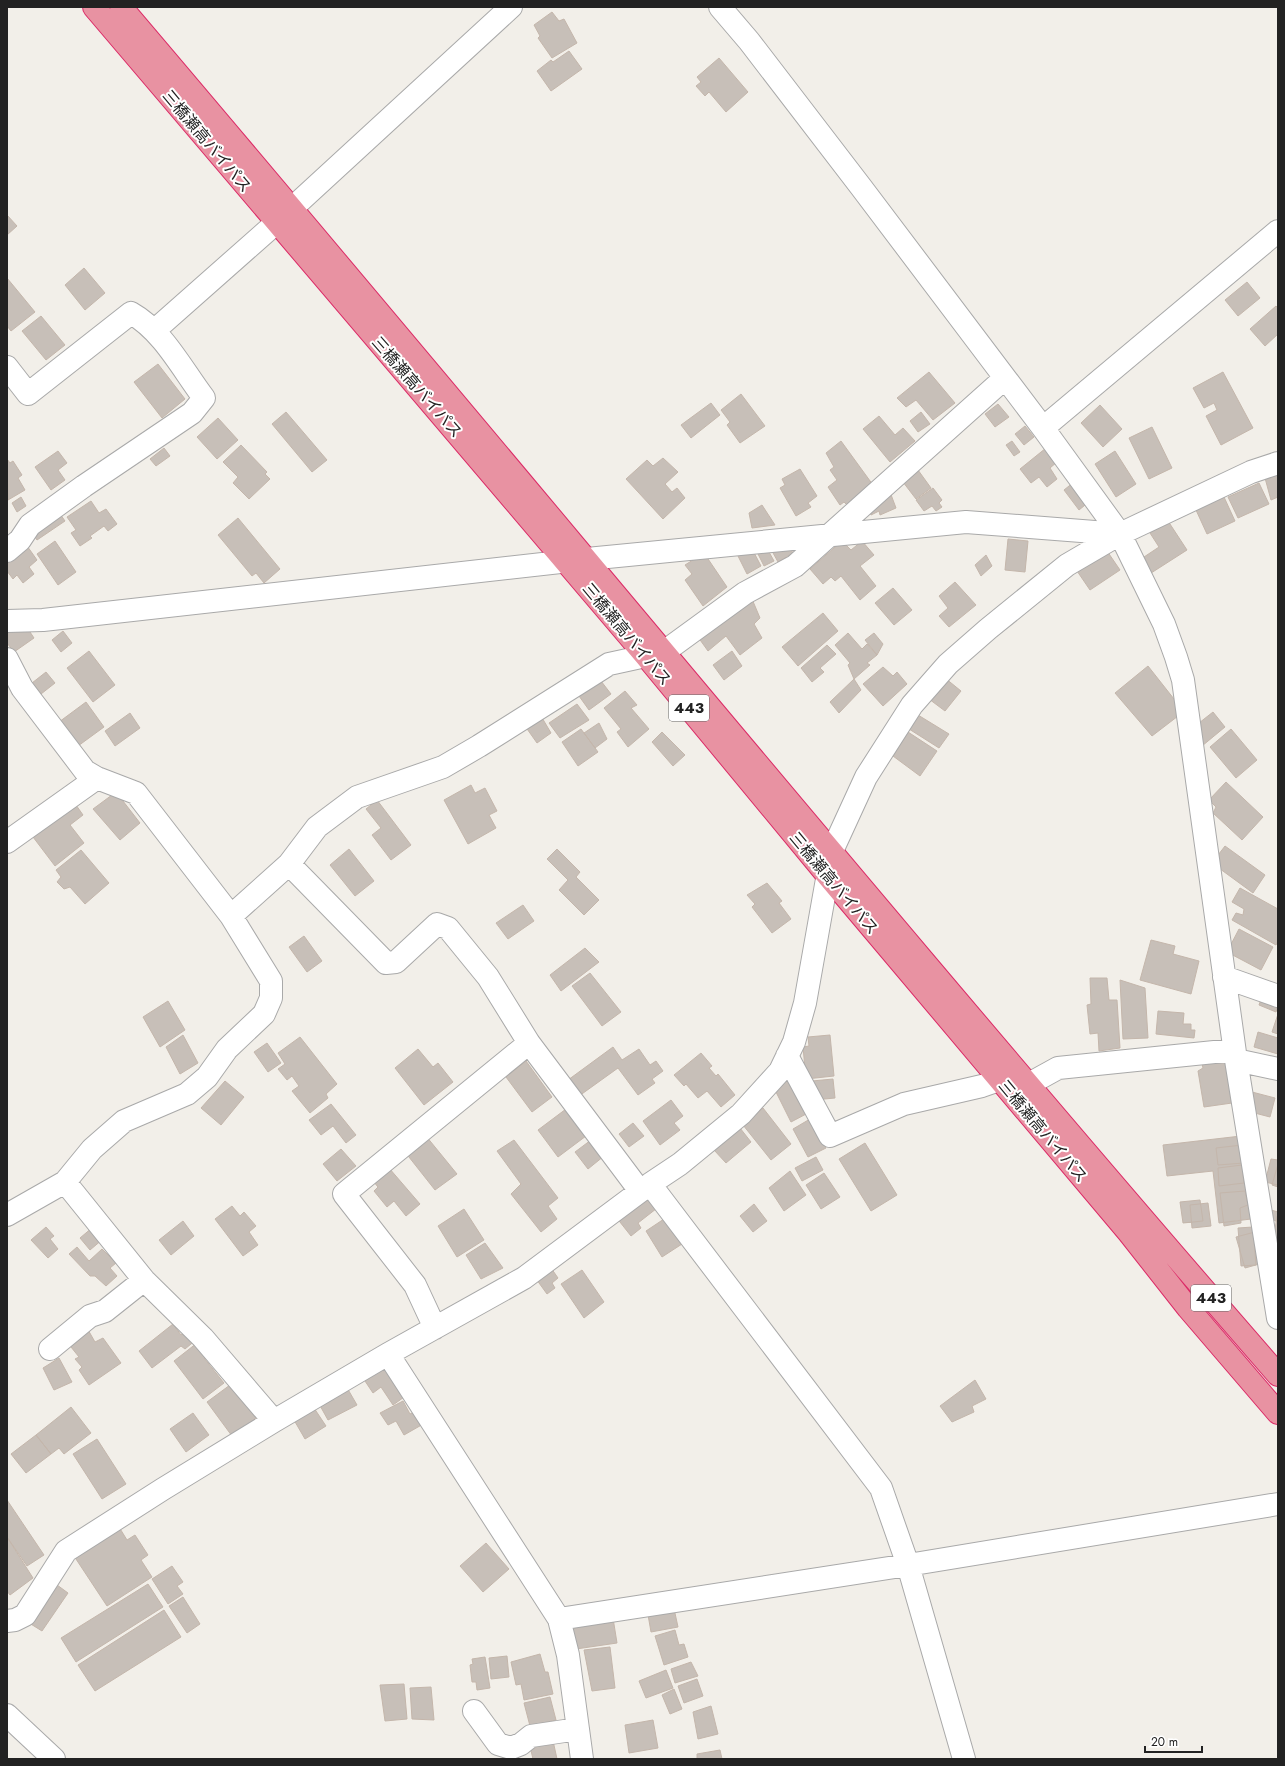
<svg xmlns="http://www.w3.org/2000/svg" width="1285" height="1766" viewBox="0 0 1285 1766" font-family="Jost,'Noto Sans JP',sans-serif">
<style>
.building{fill:#c7bfb8;stroke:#c4b6ab}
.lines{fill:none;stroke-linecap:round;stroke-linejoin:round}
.minor-casing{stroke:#a9a9a9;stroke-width:24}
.highway-casing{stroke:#dc2a67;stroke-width:24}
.minor{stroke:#fff;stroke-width:22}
.highway{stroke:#e892a2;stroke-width:22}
.labels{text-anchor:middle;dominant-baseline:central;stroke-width:4;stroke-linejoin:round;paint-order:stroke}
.shield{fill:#fff;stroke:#646464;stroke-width:1}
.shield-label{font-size:15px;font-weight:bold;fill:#222}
.street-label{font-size:16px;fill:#222;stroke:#fff}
</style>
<rect width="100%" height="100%" fill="#f2efe9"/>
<path class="building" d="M 552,12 L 559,21 L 564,19 L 577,43 L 552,58 L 538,38 L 540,36 L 534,25 Z
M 569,51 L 582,69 L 551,91 L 537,71 L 551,60 L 553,62 Z
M 719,58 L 748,92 L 726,112 L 709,92 L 705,96 L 696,86 L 701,82 L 697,77 Z
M 7,215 L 17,226 L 7,235 Z
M 84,268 L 105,293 L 85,310 L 65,285 Z
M 7,278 L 35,312 L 11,331 L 7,326 Z
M 1247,282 L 1260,298 L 1238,316 L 1225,300 Z
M 1276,306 L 1278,308 L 1278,334 L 1265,346 L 1250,329 Z
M 41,316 L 65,345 L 46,360 L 22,331 Z
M 158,364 L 185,399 L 162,418 L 134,382 Z
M 929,372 L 955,403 L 933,420 L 916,400 L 906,407 L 897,398 Z
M 1223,372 L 1253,428 L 1221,445 L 1206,416 L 1217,410 L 1214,403 L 1204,408 L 1193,388 Z
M 741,394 L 765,426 L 740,443 L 727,425 L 730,422 L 721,410 Z
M 711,403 L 720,415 L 691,438 L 681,425 Z
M 998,404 L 1009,417 L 995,427 L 985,414 Z
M 1100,405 L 1122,429 L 1103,447 L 1081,423 Z
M 286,412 L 327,460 L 312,472 L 272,424 Z
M 921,412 L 930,424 L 918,432 L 910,421 Z
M 879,416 L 895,435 L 903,428 L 915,441 L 890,462 L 863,429 Z
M 218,418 L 238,440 L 217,459 L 197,437 Z
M 1025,426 L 1034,437 L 1024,445 L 1015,434 Z
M 1152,427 L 1172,468 L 1149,479 L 1129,438 Z
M 841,441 L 873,485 L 847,505 L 844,502 L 840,505 L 828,487 L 837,480 L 830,470 L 834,467 L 826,453 Z
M 1012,441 L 1020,452 L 1014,456 L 1006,445 Z
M 241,445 L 267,472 L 265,474 L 270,479 L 249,499 L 233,483 L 238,477 L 223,462 Z
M 164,448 L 170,456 L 156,466 L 150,459 Z
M 1046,448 L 1057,462 L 1050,468 L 1057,479 L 1047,487 L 1039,477 L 1031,483 L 1020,469 Z
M 58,451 L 67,463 L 58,470 L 65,480 L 51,490 L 35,467 Z
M 1115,451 L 1136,484 L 1116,497 L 1095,464 Z
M 663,458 L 678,472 L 665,484 L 672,492 L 677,488 L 685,498 L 663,519 L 626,479 L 647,460 L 653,466 Z
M 7,459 L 10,463 L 13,461 L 22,475 L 18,478 L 25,490 L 8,500 Z
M 800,469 L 817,496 L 808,503 L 811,507 L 796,516 L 780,488 L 785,485 L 782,479 Z
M 918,470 L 931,488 L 916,499 L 903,482 Z
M 1278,475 L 1278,497 L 1271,500 L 1265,478 Z
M 1074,482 L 1090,501 L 1079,510 L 1064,490 Z
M 1259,483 L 1269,504 L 1238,518 L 1228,497 Z
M 933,488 L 942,500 L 939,503 L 942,507 L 936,511 L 932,506 L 924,511 L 916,500 Z
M 890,492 L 896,508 L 880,515 L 879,511 L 871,515 L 868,506 Z
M 21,497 L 26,506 L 17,512 L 12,503 Z
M 1224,497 L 1235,521 L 1207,534 L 1196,510 Z
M 91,501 L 99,513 L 106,509 L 117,524 L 108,531 L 104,526 L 90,536 L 92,538 L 80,546 L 71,533 L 76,530 L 67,517 Z
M 762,505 L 775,525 L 752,528 L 749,513 Z
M 58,511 L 65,521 L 37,540 L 30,530 Z
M 238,518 L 280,569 L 264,583 L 256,573 L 252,576 L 218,535 Z
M 1168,521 L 1187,550 L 1148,575 L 1138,561 L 1159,547 L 1150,533 Z
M 1008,539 L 1028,541 L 1025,572 L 1005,570 Z
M 766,540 L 785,540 L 793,553 L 778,562 Z
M 55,541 L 76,572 L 58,585 L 37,554 Z
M 842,541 L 851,550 L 862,541 L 874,555 L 860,566 L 876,586 L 860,600 L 841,576 L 835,581 L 831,577 L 823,584 L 810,569 Z
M 25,543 L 37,560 L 29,567 L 34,574 L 23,583 L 17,575 L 13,579 L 7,571 L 7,555 Z
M 764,543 L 774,561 L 764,566 L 755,548 Z
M 750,545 L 761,566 L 747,574 L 736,552 Z
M 1105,548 L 1120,570 L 1090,590 L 1075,568 Z
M 704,553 L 727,587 L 703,606 L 685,580 L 692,574 L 685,565 Z
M 986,555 L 992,566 L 981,576 L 975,565 Z
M 955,582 L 976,605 L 949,627 L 939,616 L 948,608 L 939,596 Z
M 893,588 L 912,610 L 894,625 L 875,603 Z
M 752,599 L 760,618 L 754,624 L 762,638 L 740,655 L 726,636 L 708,651 L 698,637 Z
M 823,613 L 838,631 L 798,666 L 782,647 Z
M 26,626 L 34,638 L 14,652 L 7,643 L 7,627 Z
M 63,631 L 72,643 L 61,652 L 52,640 Z
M 848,633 L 862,649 L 867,644 L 877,655 L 867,663 L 870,665 L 854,679 L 848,665 L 850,663 L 835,645 Z
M 874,633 L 883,644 L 877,655 L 865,640 Z
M 827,645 L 836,654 L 820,668 L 824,672 L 812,682 L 801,668 Z
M 89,651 L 115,685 L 93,702 L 67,668 Z
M 732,651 L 742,666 L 724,680 L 713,665 Z
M 1148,666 L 1174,699 L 1182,713 L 1152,736 L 1115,693 Z
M 883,667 L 893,676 L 897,672 L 907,684 L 883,706 L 863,684 Z
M 46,672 L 55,683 L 41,694 L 32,683 Z
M 945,678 L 961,691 L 945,711 L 929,699 Z
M 854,679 L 861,690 L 839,713 L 830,702 Z
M 601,681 L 611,694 L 589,710 L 579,696 Z
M 625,691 L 637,705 L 631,708 L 649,729 L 628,747 L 617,732 L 621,729 L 604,708 Z
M 86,702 L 104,727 L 78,746 L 59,722 Z
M 577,704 L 589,720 L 560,738 L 549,723 Z
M 1213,712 L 1225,727 L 1202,746 L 1199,723 Z
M 130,713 L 140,728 L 115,746 L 105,731 Z
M 918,715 L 949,734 L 939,748 L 909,729 Z
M 541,716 L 551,733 L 537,743 L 525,726 Z
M 599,723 L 607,739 L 595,748 L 584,733 Z
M 581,729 L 598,752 L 578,766 L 562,742 Z
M 1231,729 L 1257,760 L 1236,778 L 1210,747 Z
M 662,732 L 685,755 L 673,766 L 652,742 Z
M 908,732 L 937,751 L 920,776 L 893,756 Z
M 1226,782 L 1263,817 L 1242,840 L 1213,813 L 1216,807 L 1209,800 Z
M 471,785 L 475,793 L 485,788 L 497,811 L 489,815 L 496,828 L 468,844 L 444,800 Z
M 116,792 L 140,823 L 120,840 L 93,809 Z
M 377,800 L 411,845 L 391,860 L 372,835 L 381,828 L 366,809 Z
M 76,805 L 83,815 L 70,825 L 84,843 L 55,866 L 30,833 Z
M 1225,846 L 1265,875 L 1253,893 L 1212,863 Z
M 349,849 L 374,881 L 355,896 L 330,865 Z
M 557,849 L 580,872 L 576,877 L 599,900 L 584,915 L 559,890 L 568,880 L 547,859 Z
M 81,850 L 109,883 L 85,904 L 70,887 L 64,889 L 57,882 L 61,877 L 56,870 Z
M 767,883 L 782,901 L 779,903 L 791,919 L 772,933 L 752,907 L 755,904 L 747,895 Z
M 1240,888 L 1278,909 L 1278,941 L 1276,945 L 1232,920 L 1236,913 L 1243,915 L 1244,909 L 1232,902 Z
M 523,905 L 534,921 L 508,939 L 496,923 Z
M 1239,929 L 1273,947 L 1261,970 L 1227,952 Z
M 304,936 L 322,961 L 307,972 L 289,947 Z
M 1151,940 L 1175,946 L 1173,954 L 1199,961 L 1191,994 L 1140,980 Z
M 585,948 L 599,962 L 561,991 L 550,975 Z
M 590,973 L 621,1012 L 602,1026 L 572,986 Z
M 1090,978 L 1107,978 L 1109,1000 L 1117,1000 L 1120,1048 L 1099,1051 L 1098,1033 L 1090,1034 L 1087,1005 L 1091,1004 Z
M 1120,980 L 1145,988 L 1148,1038 L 1123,1039 Z
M 1263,994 L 1278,1006 L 1276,1012 L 1259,1005 Z
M 168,1001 L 185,1030 L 160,1047 L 143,1017 Z
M 1158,1011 L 1184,1013 L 1183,1024 L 1191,1024 L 1191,1030 L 1195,1030 L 1194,1038 L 1156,1034 Z
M 1278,1014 L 1278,1034 L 1272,1032 Z
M 1258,1032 L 1278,1038 L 1278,1054 L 1254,1047 Z
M 183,1035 L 198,1063 L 180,1074 L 166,1047 Z
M 830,1035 L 834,1076 L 806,1079 L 803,1047 L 809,1046 L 808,1037 Z
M 300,1037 L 337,1084 L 326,1094 L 328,1098 L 310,1113 L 292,1091 L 299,1086 L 292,1076 L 287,1080 L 278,1069 L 285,1064 L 278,1053 Z
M 267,1043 L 281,1063 L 268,1072 L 254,1052 Z
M 613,1047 L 622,1060 L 639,1049 L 650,1065 L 656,1061 L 663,1071 L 652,1079 L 655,1083 L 638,1095 L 618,1068 L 579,1096 L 568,1080 Z
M 418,1049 L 433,1067 L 438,1063 L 453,1082 L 424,1105 L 395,1068 Z
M 701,1053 L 712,1066 L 709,1068 L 716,1076 L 718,1074 L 735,1095 L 721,1107 L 707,1091 L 698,1098 L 686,1084 L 684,1086 L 674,1075 Z
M 1231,1056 L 1239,1102 L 1204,1107 L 1198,1071 L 1203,1068 L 1201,1060 Z
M 526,1061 L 552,1097 L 532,1112 L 506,1077 Z
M 790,1077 L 808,1113 L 791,1122 L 773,1086 Z
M 833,1079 L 835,1098 L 814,1100 L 812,1081 Z
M 225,1081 L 244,1097 L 221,1125 L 201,1108 Z
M 1252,1092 L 1275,1098 L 1270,1117 L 1247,1111 Z
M 671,1100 L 683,1116 L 674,1123 L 680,1130 L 660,1145 L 643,1121 Z
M 331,1104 L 356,1135 L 346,1143 L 333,1126 L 321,1135 L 309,1120 Z
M 763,1108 L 791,1144 L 771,1160 L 743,1125 Z
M 566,1109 L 586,1136 L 558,1157 L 538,1130 Z
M 810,1119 L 826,1148 L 808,1157 L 793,1129 Z
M 633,1123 L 644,1136 L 629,1147 L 619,1134 Z
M 740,1128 L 751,1142 L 726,1163 L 714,1150 Z
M 426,1136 L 457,1174 L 435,1190 L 405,1152 Z
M 1241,1136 L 1251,1219 L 1219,1223 L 1213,1171 L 1167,1176 L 1163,1145 Z
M 514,1140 L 558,1198 L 548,1206 L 557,1219 L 541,1232 L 511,1194 L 521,1184 L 497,1151 Z
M 591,1140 L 604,1156 L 588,1169 L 575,1152 Z
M 865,1143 L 897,1195 L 871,1211 L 839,1159 Z
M 1242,1145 L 1244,1163 L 1218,1165 L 1216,1148 Z
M 341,1149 L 356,1166 L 337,1181 L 323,1164 Z
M 816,1157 L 823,1170 L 802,1181 L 795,1168 Z
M 1271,1159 L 1278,1160 L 1278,1185 L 1265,1182 Z
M 1278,1164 L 1278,1187 L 1272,1185 Z
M 1242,1165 L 1244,1183 L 1219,1186 L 1218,1168 Z
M 389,1168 L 420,1204 L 406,1216 L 394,1201 L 387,1207 L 374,1191 L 378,1187 L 373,1181 Z
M 790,1171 L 806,1195 L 784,1211 L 769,1188 Z
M 824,1173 L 840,1197 L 821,1209 L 806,1185 Z
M 649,1191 L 661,1205 L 638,1223 L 641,1228 L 631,1236 L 616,1217 Z
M 1245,1191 L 1248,1205 L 1240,1208 L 1241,1223 L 1224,1226 L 1220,1193 Z
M 1200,1200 L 1203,1221 L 1183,1223 L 1180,1202 Z
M 1208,1203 L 1211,1226 L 1192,1228 L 1190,1205 Z
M 754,1204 L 767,1221 L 753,1232 L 740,1216 Z
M 232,1206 L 240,1216 L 244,1212 L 256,1226 L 249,1232 L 258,1245 L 243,1256 L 215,1219 Z
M 464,1209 L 484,1240 L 457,1257 L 438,1226 Z
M 1271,1210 L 1278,1212 L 1278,1222 L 1269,1218 Z
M 1277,1216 L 1278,1216 L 1278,1265 L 1270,1264 Z
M 664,1219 L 682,1244 L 662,1257 L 646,1231 Z
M 183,1221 L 194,1236 L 171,1255 L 159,1240 Z
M 46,1227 L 54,1236 L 50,1239 L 58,1249 L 48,1258 L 31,1240 Z
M 93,1227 L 103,1239 L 90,1250 L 80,1238 Z
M 1253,1227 L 1256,1265 L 1241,1266 L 1238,1228 Z
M 1255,1232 L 1263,1263 L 1245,1268 L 1236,1237 Z
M 485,1243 L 503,1268 L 481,1279 L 466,1255 Z
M 77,1247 L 89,1261 L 102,1249 L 116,1263 L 110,1268 L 117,1276 L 106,1286 L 95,1276 L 90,1276 L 69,1254 Z
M 549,1265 L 558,1278 L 552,1283 L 555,1288 L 547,1294 L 534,1276 Z
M 582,1270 L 604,1302 L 584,1318 L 561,1284 Z
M 173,1324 L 181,1335 L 189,1329 L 197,1339 L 185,1349 L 181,1346 L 152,1368 L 139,1351 Z
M 87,1328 L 95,1342 L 103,1338 L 121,1363 L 89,1385 L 79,1370 L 82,1367 L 75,1359 L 79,1357 L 67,1342 Z
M 197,1343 L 208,1355 L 204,1358 L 224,1383 L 203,1399 L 174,1361 Z
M 59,1358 L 72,1382 L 54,1390 L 43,1368 Z
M 386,1363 L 407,1395 L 393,1405 L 381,1387 L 373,1393 L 363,1378 Z
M 975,1380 L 986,1399 L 972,1406 L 974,1412 L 952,1422 L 940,1406 Z
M 230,1385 L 256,1418 L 232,1436 L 207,1402 Z
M 346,1386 L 357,1405 L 328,1420 L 318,1402 Z
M 403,1401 L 410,1414 L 418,1410 L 425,1423 L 404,1435 L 396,1421 L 388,1425 L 380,1413 Z
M 71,1407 L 91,1433 L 64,1454 L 59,1448 L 51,1454 L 36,1435 Z
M 314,1408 L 326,1426 L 305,1439 L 294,1420 Z
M 193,1413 L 209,1435 L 186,1452 L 170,1429 Z
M 36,1435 L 51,1454 L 26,1473 L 11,1454 Z
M 97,1439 L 126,1484 L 102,1499 L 73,1454 Z
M 7,1500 L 44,1555 L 27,1566 L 7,1537 Z
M 119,1527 L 127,1540 L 135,1535 L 148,1555 L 141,1560 L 152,1577 L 107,1606 L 74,1556 Z
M 7,1537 L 33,1578 L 10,1595 L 7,1591 Z
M 486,1543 L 509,1569 L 483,1592 L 460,1566 Z
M 172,1566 L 183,1582 L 177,1586 L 183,1594 L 168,1604 L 152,1579 Z
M 53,1582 L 68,1593 L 42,1631 L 26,1621 Z
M 148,1584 L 163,1607 L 76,1662 L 61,1638 Z
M 183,1597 L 200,1624 L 187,1633 L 169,1606 Z
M 673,1604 L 678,1627 L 651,1632 L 647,1609 Z
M 164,1610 L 181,1637 L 95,1691 L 78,1665 Z
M 613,1618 L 617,1643 L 576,1649 L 571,1622 Z
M 675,1630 L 679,1645 L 684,1644 L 688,1657 L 664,1665 L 655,1636 Z
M 610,1647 L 615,1688 L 592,1691 L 584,1650 Z
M 540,1654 L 545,1672 L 548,1672 L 553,1694 L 524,1700 L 521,1684 L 516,1685 L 511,1662 Z
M 507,1656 L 509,1677 L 491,1679 L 489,1658 Z
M 485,1657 L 490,1688 L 477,1690 L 476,1682 L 472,1682 L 470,1665 L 473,1664 L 472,1659 Z
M 691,1662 L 698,1676 L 675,1683 L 671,1669 Z
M 666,1670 L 673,1688 L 646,1698 L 639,1681 Z
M 697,1679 L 703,1696 L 684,1703 L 678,1686 Z
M 404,1684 L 407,1719 L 385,1721 L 380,1685 Z
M 431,1687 L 434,1720 L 412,1719 L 410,1688 Z
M 674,1689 L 682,1709 L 670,1714 L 662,1695 Z
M 550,1697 L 556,1720 L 530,1726 L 524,1703 Z
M 711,1706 L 718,1734 L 698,1739 L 693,1712 Z
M 653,1720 L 658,1748 L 629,1753 L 625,1725 Z
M 552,1736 L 557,1759 L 533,1759 L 529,1742 Z
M 720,1750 L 722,1759 L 697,1759 L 697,1754 Z"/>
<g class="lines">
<defs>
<path id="minor" d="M 720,7 L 749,41 L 861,187 L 1043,428 L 1120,534 L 1164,624 L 1176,657 L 1183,680 L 1236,1060 L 1278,1318
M 155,330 L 276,223 L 511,7
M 7,367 L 28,394 L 131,313 C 163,331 182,369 204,398 L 192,413 L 84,486 L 30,525 L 20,540 L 7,551
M 1043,428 L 1278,231
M 7,621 L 43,620 L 587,559 L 966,522 L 1120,534
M 7,659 L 22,688 L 85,771 L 97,778 L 136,793 L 231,916 L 271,981 L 271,998 L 264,1014 L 227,1049 L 207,1077 L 187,1094 L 124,1121 L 92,1149 L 65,1182 L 7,1215
M 7,842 L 97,778
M 289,864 L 386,963 L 396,962 L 437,924 L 448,928 L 488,977 L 529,1043 L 640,1191
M 231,916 L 289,864 L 317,827 L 357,797 L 443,767 L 479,746 L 609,664 L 664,652 L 745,593 L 795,566 L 1005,378
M 1224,977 L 1278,996
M 787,1056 L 830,1136 L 904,1104 L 982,1086 L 1016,1074
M 1236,1060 L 1278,1069
M 1029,1084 L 1058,1068 L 1234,1050
M 65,1182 L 144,1280 L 203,1338 L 274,1421
M 650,1184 L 881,1488 L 908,1565 L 964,1759
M 435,1328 L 415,1285 L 344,1194 L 529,1043
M 50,1349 L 90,1316 L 105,1311 L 144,1280
M 388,1354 L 559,1619 L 568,1655 L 582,1759
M 559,1619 L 908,1565 L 1278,1504
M 7,1621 L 15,1620 L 25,1615 L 66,1551 L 163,1489 L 274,1421 L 388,1354 L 524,1278 L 650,1184 L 680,1164 L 741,1114 L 780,1071 L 794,1042 L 805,1003 L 832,851 L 866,777 L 912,705 L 948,664 L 988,629 L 1067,565 L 1120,534 L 1251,472 L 1278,463
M 474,1711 L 498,1744 L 511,1748 L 521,1744 L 531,1736 L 578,1729
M 7,1715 L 54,1759"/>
<path id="highway" d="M 94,7 L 646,656 L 828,876 L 1129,1233 L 1188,1308 L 1278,1413
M 121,7 C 508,462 886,924 1278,1375"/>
</defs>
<use href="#minor" class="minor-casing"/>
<use href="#highway" class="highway-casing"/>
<use href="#minor" class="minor"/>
<use href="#highway" class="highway"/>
</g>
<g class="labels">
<g class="shield">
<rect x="669" y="695" width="40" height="26" rx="3"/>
<rect x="1191" y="1285" width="40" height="26" rx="3"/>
</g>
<g class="shield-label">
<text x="689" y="708">443</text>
<text x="1211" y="1298">443</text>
</g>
<g class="street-label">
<text transform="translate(207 141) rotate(50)">三橋瀬高バイパス</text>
<text transform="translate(417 387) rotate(49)">三橋瀬高バイパス</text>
<text transform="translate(627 634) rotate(50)">三橋瀬高バイパス</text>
<text transform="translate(834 883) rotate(50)">三橋瀬高バイパス</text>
<text transform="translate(1043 1131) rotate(50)">三橋瀬高バイパス</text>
</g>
</g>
<rect width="1285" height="1766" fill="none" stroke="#222222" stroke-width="16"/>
<path d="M1145 1746v6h57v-6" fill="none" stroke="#222222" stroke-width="2"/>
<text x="1151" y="1746" font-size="12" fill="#222222" stroke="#ffffff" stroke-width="3" paint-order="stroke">20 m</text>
</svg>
